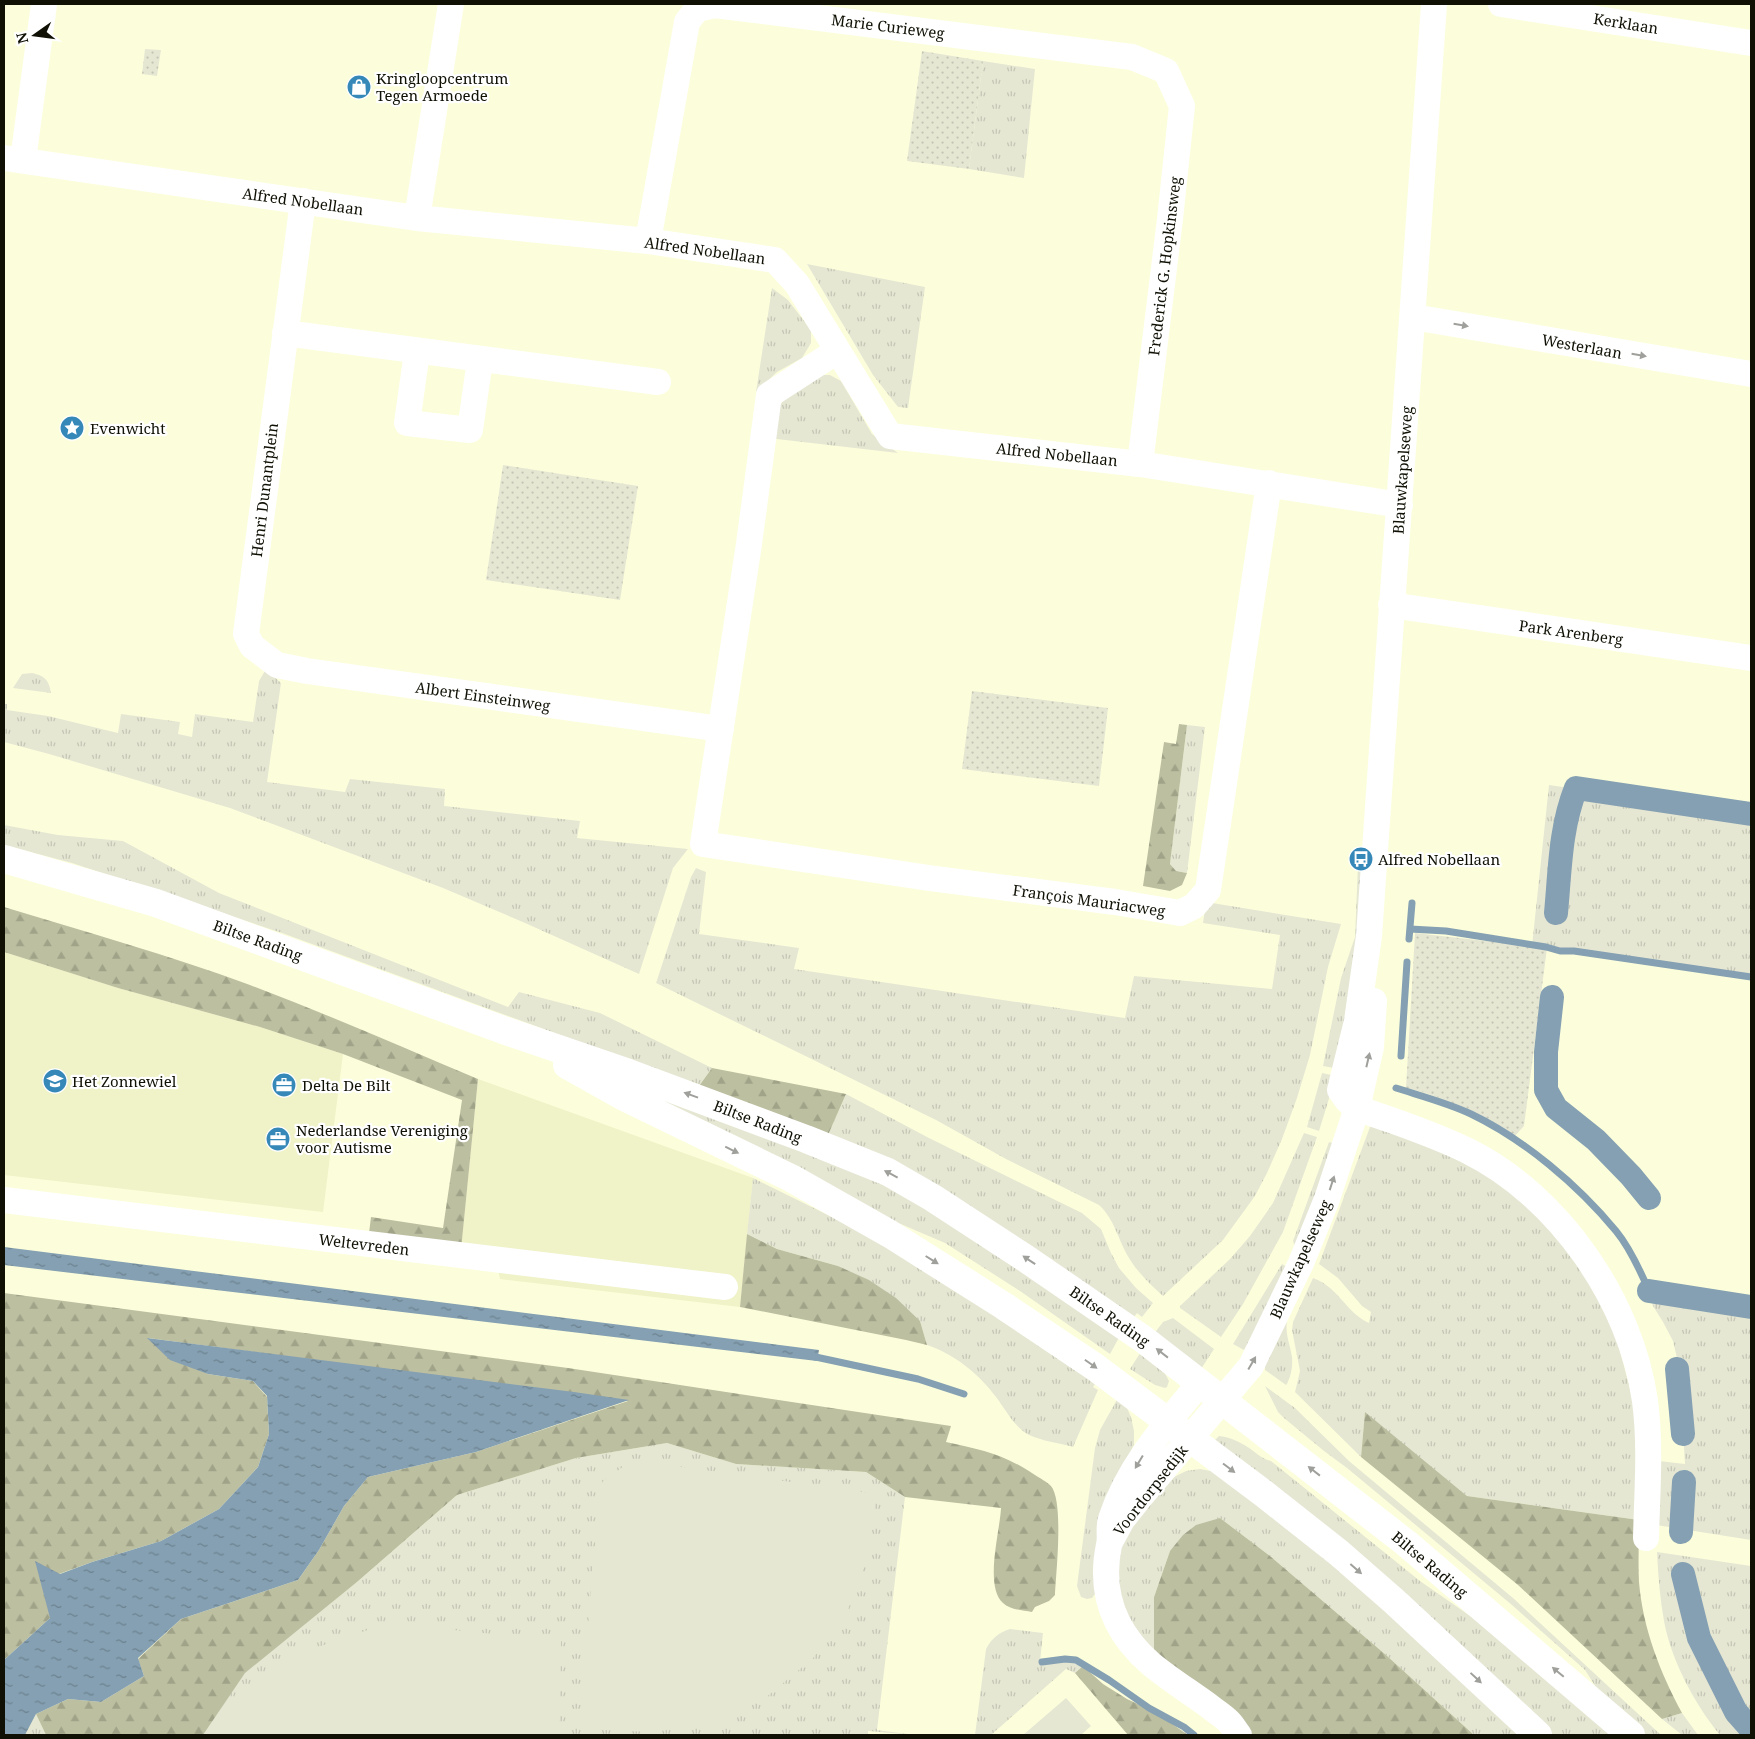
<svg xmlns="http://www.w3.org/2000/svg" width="1755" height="1739" viewBox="0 0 1755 1739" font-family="'Noto Serif',serif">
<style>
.built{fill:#f0f2c7}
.grass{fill:url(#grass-tufts)}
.forest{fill:url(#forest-firs)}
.park{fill:url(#park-dots)}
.pitch{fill:#e6e7d3}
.water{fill:url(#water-ripples)}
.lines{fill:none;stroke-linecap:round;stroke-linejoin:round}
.stream{stroke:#85a0b2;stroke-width:7}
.canal{stroke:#85a0b2;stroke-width:24}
.street{stroke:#fff;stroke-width:26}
.secondary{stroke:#fff;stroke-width:28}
.oneway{fill:#9f9f9b}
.labels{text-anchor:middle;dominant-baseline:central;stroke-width:4.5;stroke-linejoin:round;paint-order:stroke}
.street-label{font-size:15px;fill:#101005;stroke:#fff}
.poi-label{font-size:15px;fill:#101005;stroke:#fff;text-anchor:start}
</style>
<defs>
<pattern id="grass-tufts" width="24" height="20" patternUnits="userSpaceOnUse" patternTransform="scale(1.25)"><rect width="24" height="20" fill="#e6e7d3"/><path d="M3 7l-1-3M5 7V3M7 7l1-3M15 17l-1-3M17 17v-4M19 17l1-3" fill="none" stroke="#c4c5b4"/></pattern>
<pattern id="forest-firs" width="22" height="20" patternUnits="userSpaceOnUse" patternTransform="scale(1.25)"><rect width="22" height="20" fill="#bdbfa1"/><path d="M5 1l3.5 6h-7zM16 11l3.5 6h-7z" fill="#a1a389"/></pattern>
<pattern id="park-dots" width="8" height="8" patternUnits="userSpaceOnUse" patternTransform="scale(1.25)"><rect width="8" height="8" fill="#e6e7d3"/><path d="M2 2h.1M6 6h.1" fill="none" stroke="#c4c5b4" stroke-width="1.8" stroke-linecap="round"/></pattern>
<pattern id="water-ripples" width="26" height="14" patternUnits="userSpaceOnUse" patternTransform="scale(1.25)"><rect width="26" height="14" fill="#85a0b2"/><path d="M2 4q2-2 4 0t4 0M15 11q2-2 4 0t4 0" fill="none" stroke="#6b818f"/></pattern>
</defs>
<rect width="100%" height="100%" fill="#fcfedb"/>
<path class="built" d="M 4,952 L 118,988 L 260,1027 L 343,1054 L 323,1212 L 4,1175 Z
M 478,1079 L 753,1178 L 740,1307 L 500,1279 L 495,1255 L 461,1250 Z"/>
<path class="grass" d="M 983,61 L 1035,69 L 1024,178 L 969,169 Z
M 807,264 L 925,287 L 908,408 L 898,407 L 873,375 Z
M 772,288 L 788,300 L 811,330 L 811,343 L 802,358 L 777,372 L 756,392 Z
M 815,375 L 830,375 L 841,381 L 872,434 L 898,453 L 768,438 L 778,408 L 789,393 Z
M 266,669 L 281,683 L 267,782 L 345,792 L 350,779 L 445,789 L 444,806 L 580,821 L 577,838 L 688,849 L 673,868 L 639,974 L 525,923 L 443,888 L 230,808 L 49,754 L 4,742 L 4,704 L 7,704 L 7,710 L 48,716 L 118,733 L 121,714 L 180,722 L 178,734 L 192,737 L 195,714 L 253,722 L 259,681 Z
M 32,673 C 45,676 49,680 51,693 L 13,688 L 22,674 Z
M 1187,725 L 1205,727 L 1187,873 L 1176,871 L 1170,864 Z
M 1549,785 L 1751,814 L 1751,977 L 1627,958 L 1532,946 Z
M 4,825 L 58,835 L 123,841 L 219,893 L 508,1007 L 519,992 L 600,1013 L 712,1068 L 699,1086 L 282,933 L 72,863 L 4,845 Z
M 1358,865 L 1364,866 L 1355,999 L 1339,1069 L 1323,1066 L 1341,978 L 1355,937 Z
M 696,868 L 706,872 L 699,934 L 799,948 L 794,969 L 1125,1018 L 1134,976 L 1272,989 L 1280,935 L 1203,923 L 1206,902 L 1341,924 L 1328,967 L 1310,1055 L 1297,1098 L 1282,1139 L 1267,1173 L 1255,1196 L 1223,1240 L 1163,1296 C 1151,1285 1138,1273 1129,1258 C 1118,1240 1115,1220 1099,1205 L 1006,1159 L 936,1120 L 656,983 L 691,877 Z
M 1322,1073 L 1336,1076 L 1319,1131 L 1307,1127 Z
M 630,1081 L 880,1177 L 1121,1334 L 1110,1354 L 1020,1291 L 945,1243 L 875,1213 L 627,1088 Z
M 846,1094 L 929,1138 L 1082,1213 L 1101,1229 L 1111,1253 L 1119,1268 L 1136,1288 L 1153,1303 L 1142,1317 L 1137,1313 L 1131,1321 L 828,1135 Z
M 1380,1125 L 1502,1180 L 1572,1253 L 1613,1324 L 1636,1412 L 1639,1520 L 1467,1496 L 1365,1413 L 1361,1457 L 1295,1392 L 1300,1371 L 1292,1330 L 1293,1322 L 1313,1278 C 1340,1288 1345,1312 1369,1323 L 1371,1312 L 1362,1306 L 1338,1278 L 1319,1264 L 1370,1127 Z
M 1304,1133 L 1317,1137 L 1283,1232 L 1243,1304 L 1221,1337 L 1180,1308 L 1180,1306 L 1230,1259 L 1250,1236 L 1273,1203 Z
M 1329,1142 L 1339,1145 L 1295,1247 L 1293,1241 Z
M 753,1178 L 899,1250 L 1097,1381 L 1093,1387 L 1098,1390 L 1073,1447 C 1059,1443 1042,1441 1029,1435 C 1014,1427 1006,1410 996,1397 C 980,1375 953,1353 927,1345 L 920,1321 L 838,1266 L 777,1249 L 747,1234 Z
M 1282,1264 L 1290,1269 L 1244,1350 L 1233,1344 Z
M 1649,1294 L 1751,1309 L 1751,1540 L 1656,1525 L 1659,1461 L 1685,1464 L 1684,1448 L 1684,1388 L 1673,1341 L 1663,1322 L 1653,1306 Z
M 1173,1318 L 1214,1349 L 1201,1369 L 1153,1335 L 1163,1322 Z
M 1287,1321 C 1285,1334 1290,1344 1292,1357 C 1293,1366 1291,1376 1287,1384 L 1286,1385 L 1265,1370 L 1265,1365 Z
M 1142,1350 C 1153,1359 1163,1368 1169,1381 L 1167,1387 L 1165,1388 L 1155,1385 L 1130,1369 Z
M 1265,1386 L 1295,1408 L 1349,1461 L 1513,1598 L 1661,1735 L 1643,1735 L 1606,1703 L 1585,1670 L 1512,1605 L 1347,1468 L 1324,1451 L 1284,1418 L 1278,1412 Z
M 1119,1396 L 1127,1408 L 1131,1417 L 1134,1431 L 1134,1444 L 1123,1470 L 1097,1591 L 1092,1598 L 1087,1599 L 1081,1597 L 1077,1586 L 1095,1448 L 1100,1430 Z
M 1219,1436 C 1229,1437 1238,1441 1246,1446 C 1255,1451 1261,1459 1271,1461 L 1420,1581 L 1509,1643 L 1617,1735 L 1549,1735 L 1215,1440 Z
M 667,1443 L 736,1464 L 866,1472 L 905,1497 L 877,1730 L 915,1735 L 868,1731 L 868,1735 L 203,1735 L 244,1673 L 357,1582 L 457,1495 L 576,1458 Z
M 1200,1469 L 1216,1472 L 1253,1496 L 1528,1735 L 1474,1735 L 1386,1655 L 1270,1556 L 1220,1518 L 1170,1551 L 1154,1597 L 1154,1654 L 1126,1614 L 1116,1576 L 1124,1529 L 1172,1478 L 1186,1471 Z
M 1657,1552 L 1751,1566 L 1751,1735 L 1720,1735 C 1695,1705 1671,1660 1664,1621 C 1660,1599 1658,1575 1657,1552 Z
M 1010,1629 L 1043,1633 L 1040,1662 C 1056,1661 1069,1658 1083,1666 L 1075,1673 L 1066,1669 L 991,1735 L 975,1735 L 986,1649 C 992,1638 998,1633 1010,1629 Z
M 1682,1713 L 1698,1735 L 1682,1735 L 1662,1719 Z
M 36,1714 L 46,1735 L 25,1735 Z"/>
<path class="forest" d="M 1179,724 L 1187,725 L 1170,864 L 1176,871 L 1187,873 L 1182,885 L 1170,891 L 1143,886 L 1164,742 L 1176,744 Z
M 4,907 C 86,932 169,955 250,985 C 327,1014 402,1047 478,1079 L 461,1250 L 368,1241 L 371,1217 L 443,1228 L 462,1100 L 343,1054 L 260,1027 L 118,988 L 4,952 Z
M 712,1068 L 846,1094 L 828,1135 L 699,1086 Z
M 747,1234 L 777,1249 L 838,1266 L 869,1280 L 896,1298 L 920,1321 L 927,1345 L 906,1340 L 740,1307 Z
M 4,1293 L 568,1368 L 951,1426 L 946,1442 C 982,1450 1004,1454 1035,1475 C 1040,1478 1047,1482 1051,1486 C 1064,1502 1056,1573 1055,1595 L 1049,1601 L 1035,1607 L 1032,1612 C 1023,1610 1010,1610 1003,1603 C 984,1586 1000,1531 1001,1508 L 905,1497 L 866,1472 L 736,1464 L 667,1443 L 576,1458 L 457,1495 L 357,1582 L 245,1673 L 203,1735 L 46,1735 L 36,1714 L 68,1699 L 101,1702 L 144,1676 L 138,1659 L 181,1619 L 298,1580 L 319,1550 L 344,1506 L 368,1477 L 476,1452 L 628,1401 L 148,1338 L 208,1374 L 253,1381 L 267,1397 L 269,1434 L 258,1467 L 219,1509 L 161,1541 L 92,1562 L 59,1574 L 50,1618 L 4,1660 Z
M 1365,1412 L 1467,1496 L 1639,1520 C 1639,1541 1638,1562 1639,1582 C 1643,1629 1660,1672 1682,1713 L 1662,1719 L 1518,1585 L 1361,1457 Z
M 1220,1518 L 1270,1556 L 1386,1655 L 1474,1735 L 1250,1735 L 1154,1654 L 1154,1597 L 1170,1551 L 1183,1535 L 1196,1525 Z
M 1083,1666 L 1103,1684 L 1127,1699 L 1155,1712 L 1188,1735 L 1128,1735 L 1075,1673 Z"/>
<path class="park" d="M 145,49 L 161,50 L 157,76 L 142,74 Z
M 922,51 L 983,61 L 969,169 L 907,161 Z
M 503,465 L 638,486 L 620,600 L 486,580 Z
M 972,691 L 1108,708 L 1099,786 L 962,769 Z
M 1415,933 L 1547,948 L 1524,1126 L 1514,1137 C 1480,1117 1445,1096 1406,1088 Z"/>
<path class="pitch" d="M 646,1462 L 877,1494 L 867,1557 L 845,1618 L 813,1658 L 764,1699 L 713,1723 L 653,1732 L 579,1729 L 599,1501 L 603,1481 L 627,1464 Z
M 374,1628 L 434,1628 L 561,1641 L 559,1735 L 208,1735 L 232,1704 L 297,1654 Z
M 1066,1698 L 1091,1726 L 1081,1735 L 1023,1735 Z"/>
<path class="water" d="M 4,1247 L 819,1350 L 817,1361 L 4,1265 Z
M 147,1338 L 574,1392 L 629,1400 L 476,1452 L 368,1477 L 344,1506 L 319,1550 L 298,1580 L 181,1619 L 138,1658 L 144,1676 L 101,1702 L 68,1699 L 36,1714 L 25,1735 L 4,1735 L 4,1660 L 50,1618 L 35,1561 L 60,1574 L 92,1562 L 161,1541 L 219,1509 L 258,1467 L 269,1434 L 267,1396 L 253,1381 L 208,1374 L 170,1360 Z"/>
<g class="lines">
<path class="stream" d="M 1410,929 L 1446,931 L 1546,947 L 1560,951 L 1574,951 L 1751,977
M 1409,939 L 1412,903
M 1401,1056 L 1407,962
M 1396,1088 C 1421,1096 1448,1103 1471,1114 C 1525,1140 1578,1185 1616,1231 C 1630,1248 1640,1270 1649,1291
M 811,1356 L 918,1379 L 964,1394
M 1042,1662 L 1065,1659 L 1076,1660 L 1109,1680 L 1149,1708 L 1184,1727 L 1194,1735"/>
<path class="canal" d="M 1556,913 C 1560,871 1560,828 1576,788 L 1751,814
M 1552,997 L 1546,1052 L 1546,1090 L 1556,1108 L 1596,1140 L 1631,1176 L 1649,1198
M 1649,1291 L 1751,1307
M 1677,1369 L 1683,1434
M 1681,1532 L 1684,1482
M 1683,1574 L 1699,1638 L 1736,1712 L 1751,1729"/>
<path class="street" d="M 1434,4 L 1369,936 L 1357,1021 L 1340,1090 L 1347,1100 L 1352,1105 C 1365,1112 1380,1116 1394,1121 C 1419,1130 1444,1139 1468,1151 C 1559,1196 1631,1301 1645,1401 C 1651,1446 1647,1493 1646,1538
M 1501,4 L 1751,43
M 4,158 L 417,218 L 648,241 L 775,260 L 797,284 L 890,436 L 1140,464 L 1400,505
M 23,160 L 44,4
M 303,201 L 246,634 L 252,646 L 277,665 L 307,671 L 721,729
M 417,218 L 451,4
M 648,241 L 687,22 L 697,9 L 715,5 L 1132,57 L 1166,71 L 1182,106 L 1170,219 L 1140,464
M 1413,317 L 1751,374
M 285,333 L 658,382
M 837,351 L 769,395 L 749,544 L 703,844 L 929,878 L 1115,902 L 1180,913 L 1194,906 L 1208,890 L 1269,483
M 417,352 L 407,423 L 470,430 L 480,360
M 1391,605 L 1751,658
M 4,1200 L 725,1287
M 1200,1383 C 1166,1424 1128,1467 1111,1519 C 1108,1527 1111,1537 1109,1545 C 1099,1593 1114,1632 1151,1664 C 1169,1679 1190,1692 1209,1706 C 1215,1711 1222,1715 1227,1720 C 1232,1724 1235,1730 1239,1735
M 1110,1542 L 1122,1520 L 1142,1495 L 1251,1366 L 1301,1263 L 1327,1199 L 1357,1108 L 1371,1047 L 1374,1001"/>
<path class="secondary" d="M 4,859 L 156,903 L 509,1032 L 629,1073 L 806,1139 L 888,1172 L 933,1198 L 1025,1258 L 1143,1339 L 1406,1543 L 1631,1735
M 567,1065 L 626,1098 L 791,1178 L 890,1234 L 1004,1306 L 1095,1367 L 1263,1493 L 1339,1553 L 1395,1602 L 1538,1735"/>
</g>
<defs><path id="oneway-solid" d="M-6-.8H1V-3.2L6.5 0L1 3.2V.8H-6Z" transform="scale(1.25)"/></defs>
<g class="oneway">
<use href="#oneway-solid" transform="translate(1461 325) rotate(10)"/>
<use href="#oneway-solid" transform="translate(1639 355) rotate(10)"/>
<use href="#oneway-solid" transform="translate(1368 1060) rotate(-77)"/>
<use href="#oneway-solid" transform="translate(691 1095) rotate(-160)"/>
<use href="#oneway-solid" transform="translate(732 1150) rotate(26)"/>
<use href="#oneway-solid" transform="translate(891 1174) rotate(-152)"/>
<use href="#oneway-solid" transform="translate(1332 1183) rotate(-72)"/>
<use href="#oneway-solid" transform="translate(932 1260) rotate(32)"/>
<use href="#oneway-solid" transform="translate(1029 1260) rotate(-146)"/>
<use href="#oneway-solid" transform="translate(1162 1353) rotate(-142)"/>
<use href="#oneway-solid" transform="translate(1252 1363) rotate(-60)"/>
<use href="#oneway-solid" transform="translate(1091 1364) rotate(35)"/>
<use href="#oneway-solid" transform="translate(1139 1462) rotate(121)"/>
<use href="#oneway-solid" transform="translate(1229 1468) rotate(37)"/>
<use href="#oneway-solid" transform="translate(1314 1471) rotate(-142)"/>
<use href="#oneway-solid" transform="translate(1356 1569) rotate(41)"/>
<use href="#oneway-solid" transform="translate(1558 1672) rotate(-140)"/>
<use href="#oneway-solid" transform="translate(1476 1678) rotate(43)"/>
</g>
<defs>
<symbol id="shop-disc" viewBox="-11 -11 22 22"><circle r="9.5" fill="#3588b8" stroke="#fff"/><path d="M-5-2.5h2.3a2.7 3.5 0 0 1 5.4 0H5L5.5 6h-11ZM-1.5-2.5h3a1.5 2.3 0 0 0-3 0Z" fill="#fff"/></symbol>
<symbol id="sight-disc" viewBox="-11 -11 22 22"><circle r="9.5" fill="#3588b8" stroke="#fff"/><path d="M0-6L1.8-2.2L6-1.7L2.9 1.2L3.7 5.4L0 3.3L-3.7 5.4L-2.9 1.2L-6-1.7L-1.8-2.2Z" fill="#fff"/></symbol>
<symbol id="bus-disc" viewBox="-11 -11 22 22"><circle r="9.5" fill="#3588b8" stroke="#fff"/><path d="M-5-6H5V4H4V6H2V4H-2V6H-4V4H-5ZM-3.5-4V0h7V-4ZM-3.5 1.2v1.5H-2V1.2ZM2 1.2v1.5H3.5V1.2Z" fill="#fff"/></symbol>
<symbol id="school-disc" viewBox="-11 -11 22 22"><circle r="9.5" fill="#3588b8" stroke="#fff"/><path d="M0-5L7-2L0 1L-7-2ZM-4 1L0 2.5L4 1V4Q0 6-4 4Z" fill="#fff"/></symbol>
<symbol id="office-disc" viewBox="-11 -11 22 22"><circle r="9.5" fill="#3588b8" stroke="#fff"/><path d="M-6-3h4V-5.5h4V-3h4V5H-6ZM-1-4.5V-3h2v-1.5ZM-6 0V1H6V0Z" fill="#fff"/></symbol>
</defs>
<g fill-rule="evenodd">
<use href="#shop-disc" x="345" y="73" width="28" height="28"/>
<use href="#sight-disc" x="58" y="414" width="28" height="28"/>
<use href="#bus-disc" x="1347" y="845" width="28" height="28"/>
<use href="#school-disc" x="41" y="1067" width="28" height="28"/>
<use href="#office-disc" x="270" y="1071" width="28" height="28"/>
<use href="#office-disc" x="264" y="1125" width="28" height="28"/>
</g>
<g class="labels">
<g class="street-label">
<text transform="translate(1626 23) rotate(9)">Kerklaan</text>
<text transform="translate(888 26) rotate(7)">Marie Curieweg</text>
<text transform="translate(303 201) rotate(8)">Alfred Nobellaan</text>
<text transform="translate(705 250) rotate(8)">Alfred Nobellaan</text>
<text transform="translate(1164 266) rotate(-83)">Frederick G. Hopkinsweg</text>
<text transform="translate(1582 346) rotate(10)">Westerlaan</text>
<text transform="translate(1057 454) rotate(6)">Alfred Nobellaan</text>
<text transform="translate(1402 470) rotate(-86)">Blauwkapelseweg</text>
<text transform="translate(264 490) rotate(-83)">Henri Dunantplein</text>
<text transform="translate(1571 632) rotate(8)">Park Arenberg</text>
<text transform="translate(483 696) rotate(8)">Albert Einsteinweg</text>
<text transform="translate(1089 900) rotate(8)">François Mauriacweg</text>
<text transform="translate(258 940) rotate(20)">Biltse Rading</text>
<text transform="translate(758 1121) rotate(21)">Biltse Rading</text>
<text transform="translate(364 1244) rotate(7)">Weltevreden</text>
<text transform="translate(1300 1259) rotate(-66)">Blauwkapelseweg</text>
<text transform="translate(1110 1316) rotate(35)">Biltse Rading</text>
<text transform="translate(1150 1490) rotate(-52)">Voordorpsedijk</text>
<text transform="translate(1430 1564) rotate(40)">Biltse Rading</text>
</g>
<g class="poi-label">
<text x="376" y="78">Kringloopcentrum<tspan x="376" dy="17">Tegen Armoede</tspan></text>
<text x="90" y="428">Evenwicht</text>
<text x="1378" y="859">Alfred Nobellaan</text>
<text x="72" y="1081">Het Zonnewiel</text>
<text x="302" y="1085">Delta De Bilt</text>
<text x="296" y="1130">Nederlandse Vereniging<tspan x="296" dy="17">voor Autisme</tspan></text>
</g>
</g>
<rect width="1755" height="1739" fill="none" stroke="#101005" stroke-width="10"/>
<g transform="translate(35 35) rotate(256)" stroke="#ffffff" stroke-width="4" paint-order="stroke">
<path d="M0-4L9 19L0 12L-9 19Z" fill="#101005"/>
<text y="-8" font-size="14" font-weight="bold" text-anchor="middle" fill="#101005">N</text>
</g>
</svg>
